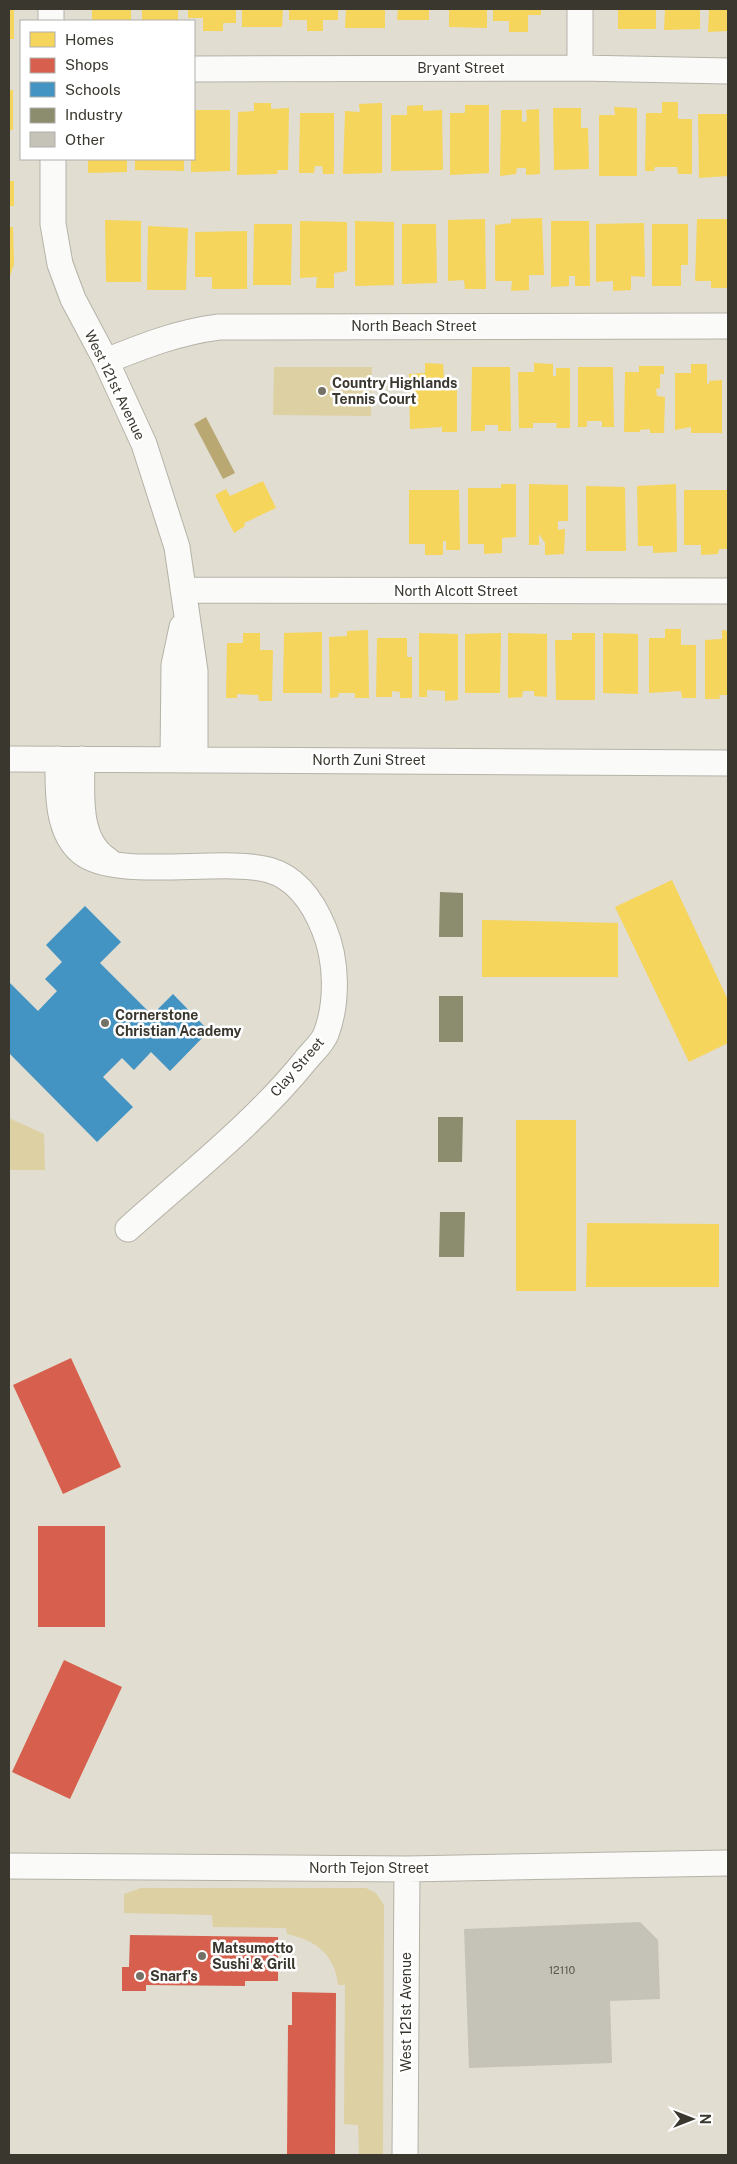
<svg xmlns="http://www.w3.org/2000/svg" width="737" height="2164" viewBox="0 0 737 2164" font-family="'Public Sans',sans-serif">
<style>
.green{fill:#ddd0a3}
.water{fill:#b9a872}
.homes{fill:#f6d55c}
.shops{fill:#d6604d}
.schools{fill:#4393c3}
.industry{fill:#8c8c6e}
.building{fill:#c5c2b7}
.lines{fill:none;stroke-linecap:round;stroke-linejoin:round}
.minor-casing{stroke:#b5b2a8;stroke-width:27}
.minor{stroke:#fafaf8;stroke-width:25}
.poi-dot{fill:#747167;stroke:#fff;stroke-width:2}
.labels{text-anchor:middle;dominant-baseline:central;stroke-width:5;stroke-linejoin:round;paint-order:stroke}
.number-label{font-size:11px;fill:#5d5a50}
.street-label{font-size:14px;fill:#3a372e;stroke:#fff}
.poi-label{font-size:14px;font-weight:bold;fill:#3a372e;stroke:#fff;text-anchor:start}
</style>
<rect width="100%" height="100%" fill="#e1ddd0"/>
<path class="green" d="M 274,367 L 372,367 L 371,416 L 273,415 Z
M 9,1118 L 44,1134 L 45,1170 L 9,1170 Z
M 141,1888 L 366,1888 L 376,1893 L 384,1905 L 383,2155 L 359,2155 L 358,2125 L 344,2124 L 345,1985 L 338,1985 C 335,1954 315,1940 287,1934 L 286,1928 L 213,1927 L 212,1915 L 124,1913 L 124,1894 Z"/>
<path class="water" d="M 206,417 L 235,473 L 223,479 L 194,424 Z"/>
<path class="homes" d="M 9,9 L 14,9 L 14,39 L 9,39 Z
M 92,9 L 131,9 L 131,21 L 92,21 Z
M 142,9 L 178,9 L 178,21 L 142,21 Z
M 188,9 L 236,9 L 236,23 L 223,23 L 223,31 L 203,31 L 203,18 L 188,18 Z
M 242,9 L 283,9 L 282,27 L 242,27 Z
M 289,9 L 338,9 L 338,20 L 323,20 L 323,31 L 307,31 L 307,20 L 289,20 Z
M 346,9 L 385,9 L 385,28 L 345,28 Z
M 398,9 L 429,9 L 429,20 L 397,20 Z
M 449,9 L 487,9 L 487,28 L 449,27 Z
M 493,9 L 541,9 L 541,15 L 528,15 L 528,32 L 509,32 L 509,21 L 493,21 Z
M 618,9 L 656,9 L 656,29 L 618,29 Z
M 665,9 L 700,9 L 700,29 L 664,30 Z
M 709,9 L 728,9 L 728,31 L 708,32 Z
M 9,90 L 13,90 L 13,130 L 9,130 Z
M 662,102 L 678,102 L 678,119 L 692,119 L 692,174 L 678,174 L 677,167 L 655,167 L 654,171 L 645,171 L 646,113 L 662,113 Z
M 254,103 L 271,103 L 271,109 L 289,108 L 288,170 L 278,170 L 277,174 L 237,175 L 238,112 L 254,111 Z
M 382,103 L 382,173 L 343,174 L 345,111 L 360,112 L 359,104 Z
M 423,105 L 423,111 L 442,110 L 443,170 L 391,171 L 391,115 L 407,115 L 407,106 Z
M 465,105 L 489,105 L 489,173 L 450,175 L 450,113 L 465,113 Z
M 614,107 L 637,108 L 637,176 L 599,176 L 599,115 L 615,115 Z
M 553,108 L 581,108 L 581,128 L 588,128 L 589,169 L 554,170 Z
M 539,109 L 540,174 L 526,175 L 526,168 L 517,168 L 516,174 L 500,176 L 501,110 L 522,110 L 522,122 L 527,121 L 526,110 Z
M 194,110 L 230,110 L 230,171 L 191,172 L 191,159 L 194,159 Z
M 300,113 L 334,113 L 334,174 L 323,174 L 322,166 L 315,166 L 314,173 L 299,173 Z
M 698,114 L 728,114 L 728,176 L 699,178 Z
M 88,159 L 127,159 L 127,172 L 88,173 Z
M 135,159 L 184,159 L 184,171 L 135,170 Z
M 9,181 L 14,181 L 14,206 L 9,206 Z
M 542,218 L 544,275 L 529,275 L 529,290 L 511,291 L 512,281 L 495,281 L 495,225 L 511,223 L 511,219 Z
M 485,219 L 486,289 L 465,289 L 464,280 L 448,281 L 448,220 Z
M 697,219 L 728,219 L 728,288 L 711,288 L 711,281 L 695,281 Z
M 105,220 L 141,221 L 141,282 L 106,282 Z
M 300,221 L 347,222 L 347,271 L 334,273 L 334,288 L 316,288 L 317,277 L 300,278 Z
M 355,221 L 394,222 L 394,285 L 355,286 Z
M 551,221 L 589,221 L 590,286 L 575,286 L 575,276 L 569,276 L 569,286 L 551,287 Z
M 644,223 L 645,277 L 631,276 L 631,290 L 613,291 L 613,281 L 596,282 L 596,224 Z
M 254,224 L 292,224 L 291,285 L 253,285 Z
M 402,224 L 436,224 L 437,283 L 402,284 Z
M 652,224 L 688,224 L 688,265 L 681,265 L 681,286 L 652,286 Z
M 148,226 L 188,228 L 186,290 L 147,290 Z
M 9,227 L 13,227 L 14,264 L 9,279 Z
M 247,231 L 247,289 L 212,289 L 212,277 L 195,277 L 195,232 Z
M 425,363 L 443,364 L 444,379 L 451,380 L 451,383 L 457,383 L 457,432 L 442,432 L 442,427 L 410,429 L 409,374 L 425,373 Z
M 534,363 L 553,364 L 553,376 L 556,376 L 556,368 L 570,368 L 570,428 L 556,428 L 557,423 L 533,423 L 533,428 L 519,428 L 518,372 L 534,372 Z
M 691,364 L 707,364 L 707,384 L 709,384 L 709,381 L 722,380 L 722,433 L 691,433 L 691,427 L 675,430 L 675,373 L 691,373 Z
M 639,366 L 664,366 L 664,374 L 660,374 L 660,388 L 656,389 L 657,396 L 665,397 L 664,433 L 650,433 L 650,429 L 640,430 L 640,432 L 624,432 L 625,372 L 639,372 Z
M 472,367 L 510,367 L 511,431 L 498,431 L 498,425 L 485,425 L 485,431 L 471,431 Z
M 578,367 L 613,367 L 614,427 L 602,427 L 602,421 L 587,421 L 587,427 L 578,427 Z
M 263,481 L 276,508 L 244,523 L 245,526 L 234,533 L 215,495 L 226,489 L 230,496 Z
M 501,484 L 516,484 L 516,537 L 502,538 L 502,553 L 484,554 L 484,544 L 468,544 L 468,488 L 501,488 Z
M 529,484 L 568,485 L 568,521 L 558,521 L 558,530 L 565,529 L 564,554 L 545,555 L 545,543 L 539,534 L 539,545 L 529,545 Z
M 676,484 L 677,552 L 653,553 L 653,546 L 638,546 L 637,486 Z
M 586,486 L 625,487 L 626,551 L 586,551 Z
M 409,490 L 459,490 L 460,550 L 446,550 L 446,541 L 443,541 L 443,555 L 425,555 L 425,544 L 409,544 Z
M 684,490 L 728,490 L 728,549 L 719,549 L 718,554 L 701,555 L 701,545 L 684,545 Z
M 665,629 L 681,629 L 681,645 L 696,645 L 696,698 L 682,698 L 681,691 L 649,693 L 649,638 L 665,638 Z
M 368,630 L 369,698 L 355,698 L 355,693 L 339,693 L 338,697 L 330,698 L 329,637 L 347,636 L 347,631 Z
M 722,630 L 728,631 L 728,695 L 719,695 L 720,699 L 705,699 L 705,640 L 722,639 Z
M 322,632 L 322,693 L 283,693 L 284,633 Z
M 243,633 L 260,633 L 260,650 L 273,650 L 272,701 L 259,701 L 258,695 L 237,694 L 237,698 L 226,698 L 227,643 L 243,643 Z
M 419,633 L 458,634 L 458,700 L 445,701 L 445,691 L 427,690 L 427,697 L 419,697 Z
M 501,633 L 500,693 L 465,693 L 465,634 Z
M 508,633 L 547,634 L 547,697 L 534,696 L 534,691 L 523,691 L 522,697 L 508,698 Z
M 572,633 L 595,633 L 595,700 L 556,700 L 555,640 L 572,640 Z
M 603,633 L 638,634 L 638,694 L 603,693 Z
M 377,638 L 407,638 L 407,657 L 412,657 L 412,698 L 400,698 L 400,692 L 392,691 L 392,697 L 376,697 Z
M 672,880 L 728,1000 L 728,1043 L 689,1062 L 615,907 Z
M 482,920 L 618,923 L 618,977 L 482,977 Z
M 516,1120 L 576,1120 L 576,1291 L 516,1291 Z
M 587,1223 L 719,1224 L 719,1287 L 586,1287 Z"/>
<path class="shops" d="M 71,1358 L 121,1467 L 63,1494 L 13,1385 Z
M 38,1526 L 105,1526 L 105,1627 L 38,1627 Z
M 64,1660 L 122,1687 L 70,1799 L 12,1772 Z
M 130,1935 L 278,1937 L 278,1981 L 245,1981 L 245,1986 L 146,1985 L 146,1991 L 122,1991 L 122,1967 L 129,1967 Z
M 292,1992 L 336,1993 L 335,2155 L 287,2155 L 288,2025 L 292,2025 Z"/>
<path class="schools" d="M 85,906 L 121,942 L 100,963 L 152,1015 L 173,994 L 209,1031 L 170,1071 L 151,1052 L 134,1070 L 122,1058 L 103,1077 L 133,1107 L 97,1142 L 9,1053 L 9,982 L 38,1011 L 57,991 L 45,979 L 62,962 L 46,945 Z"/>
<path class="industry" d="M 440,892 L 463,893 L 463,937 L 439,937 Z
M 439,996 L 463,996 L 463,1042 L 439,1042 Z
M 438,1117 L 463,1117 L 462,1162 L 438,1162 Z
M 440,1212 L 465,1212 L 464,1257 L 439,1257 Z"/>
<path class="building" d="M 640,1922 L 658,1940 L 660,1999 L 610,2001 L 612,2063 L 469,2068 L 464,1929 Z"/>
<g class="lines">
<defs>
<path id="minor" d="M 51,9 L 51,21
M 580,68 L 580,9
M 194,69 L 580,68 L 728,71
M 53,159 L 53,224 L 60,264 L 73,299 L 106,361 L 144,444 L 177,547 L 195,671 L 195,759
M 106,361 C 143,346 179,332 219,327 L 728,326
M 183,590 L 728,591
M 9,759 L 728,763
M 58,759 C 58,789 56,831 81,852 C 115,881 222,857 269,870 C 297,878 314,904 324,929 C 337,960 338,1002 326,1034 C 322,1044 311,1053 305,1061 C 254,1124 188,1175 128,1229
M 82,759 C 82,792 76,840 108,860
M 173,759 L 174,665 L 182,627
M 9,1866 L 407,1869 L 728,1863
M 405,2155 L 407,1869"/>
</defs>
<use href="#minor" class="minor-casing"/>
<use href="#minor" class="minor"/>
</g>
<g class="poi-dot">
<circle cx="322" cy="391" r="5"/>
<circle cx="105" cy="1023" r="5"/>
<circle cx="202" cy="1956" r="5"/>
<circle cx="140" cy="1976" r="5"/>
</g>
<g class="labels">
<g class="number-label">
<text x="562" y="1970">12110</text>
</g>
<g class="street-label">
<text x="461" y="68">Bryant Street</text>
<text x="414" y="326">North Beach Street</text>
<text transform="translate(115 385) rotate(64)">West 121st Avenue</text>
<text x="456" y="591">North Alcott Street</text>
<text x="369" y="760">North Zuni Street</text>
<text transform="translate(297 1067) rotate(-49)">Clay Street</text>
<text x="369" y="1868">North Tejon Street</text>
<text transform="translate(406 2012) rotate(-90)">West 121st Avenue</text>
</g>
<g class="poi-label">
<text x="332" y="383">Country Highlands<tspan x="332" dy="16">Tennis Court</tspan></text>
<text x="115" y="1015">Cornerstone<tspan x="115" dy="16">Christian Academy</tspan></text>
<text x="212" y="1948">Matsumotto<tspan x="212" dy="16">Sushi &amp; Grill</tspan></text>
<text x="150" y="1976">Snarf's</text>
</g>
</g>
<rect width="737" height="2164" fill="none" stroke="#3a372e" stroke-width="20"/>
<rect x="20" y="20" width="175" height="140" fill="#ffffff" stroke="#b0afab"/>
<rect x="30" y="32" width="25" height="15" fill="#f6d55c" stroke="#b0afab"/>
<text x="65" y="45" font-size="15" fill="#3a372e">Homes</text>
<rect x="30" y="58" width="25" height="15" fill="#d6604d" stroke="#b0afab"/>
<text x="65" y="70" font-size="15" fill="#3a372e">Shops</text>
<rect x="30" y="82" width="25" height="15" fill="#4393c3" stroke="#b0afab"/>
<text x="65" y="95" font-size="15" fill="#3a372e">Schools</text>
<rect x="30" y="108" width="25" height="15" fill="#8c8c6e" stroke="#b0afab"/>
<text x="65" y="120" font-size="15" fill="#3a372e">Industry</text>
<rect x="30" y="132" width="25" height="15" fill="#c5c2b7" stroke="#b0afab"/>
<text x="65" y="145" font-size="15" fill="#3a372e">Other</text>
<g transform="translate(692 2119) rotate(90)" stroke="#ffffff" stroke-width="4" paint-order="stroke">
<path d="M0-4L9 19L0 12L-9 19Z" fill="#3a372e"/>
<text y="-8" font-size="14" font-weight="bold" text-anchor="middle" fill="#3a372e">N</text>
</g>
</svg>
